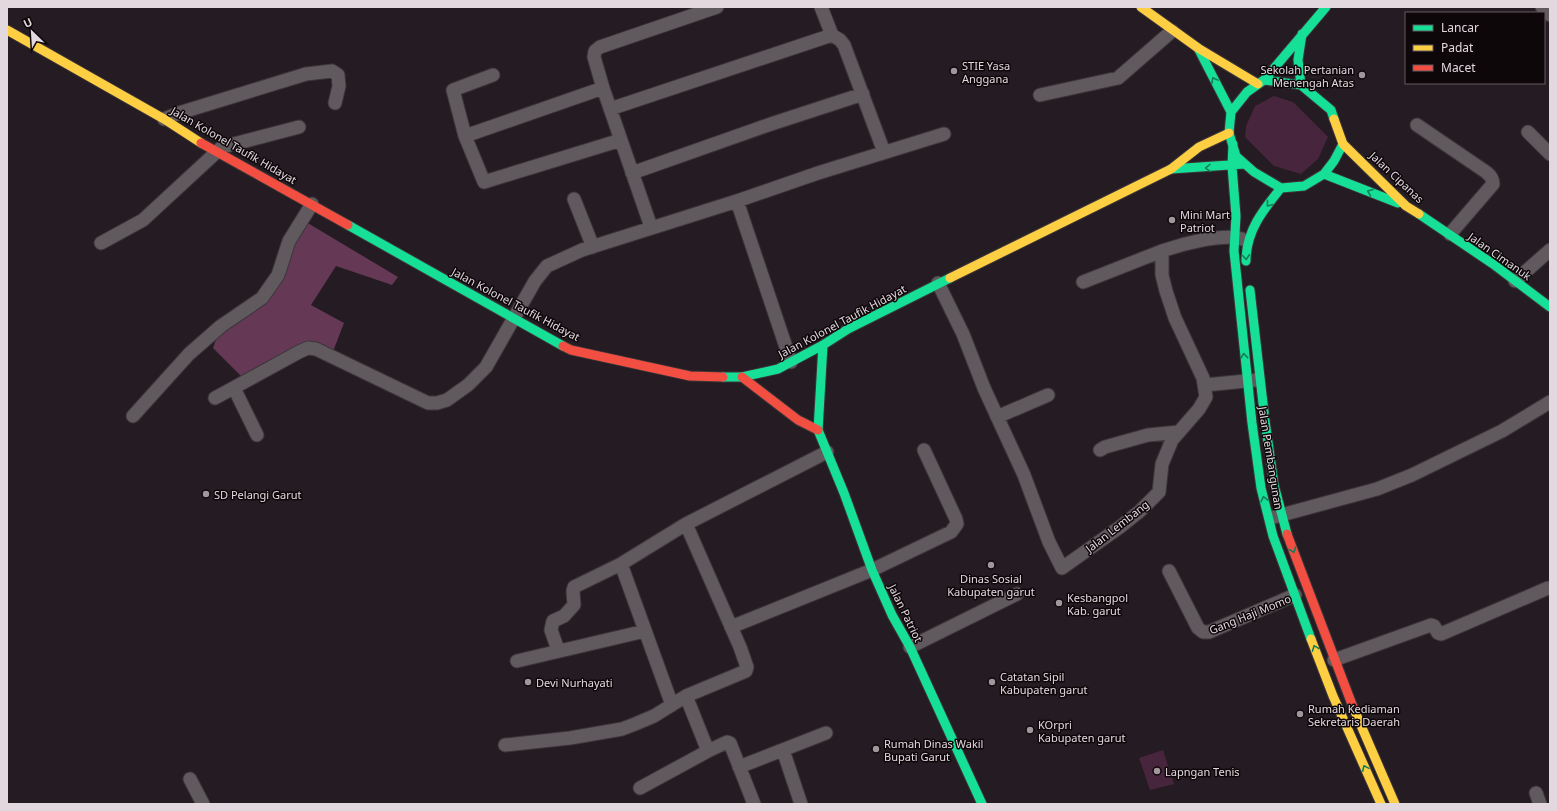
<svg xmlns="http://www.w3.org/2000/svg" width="1557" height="811" viewBox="0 0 1557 811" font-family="'Noto Sans',sans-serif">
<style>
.green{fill:#47253d}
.forest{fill:#653956}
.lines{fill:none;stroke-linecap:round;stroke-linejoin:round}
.street-casing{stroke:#3c3639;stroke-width:15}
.fast-casing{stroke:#3c3639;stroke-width:11}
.slow-casing{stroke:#3c3639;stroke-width:11}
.jam-casing{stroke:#3c3639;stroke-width:11}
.street{stroke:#60595e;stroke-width:13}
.fast{stroke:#16e098;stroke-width:9}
.slow{stroke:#ffcf43;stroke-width:9}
.jam{stroke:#f24e42;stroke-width:9}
.oneway{stroke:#127e58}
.poi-dot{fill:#a0969c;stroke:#0d070a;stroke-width:1.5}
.labels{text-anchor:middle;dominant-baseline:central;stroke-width:3;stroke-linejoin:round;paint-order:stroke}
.poi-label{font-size:11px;fill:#e2d8de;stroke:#0d070a;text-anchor:start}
.street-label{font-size:11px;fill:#e2d8de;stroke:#0d070a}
</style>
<rect width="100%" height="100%" fill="#241c22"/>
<path class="green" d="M 1274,96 L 1293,102 L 1328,137 L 1318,159 L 1301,174 L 1274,166 L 1245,137 L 1246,126 L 1255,106 Z
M 1163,750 L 1174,784 L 1150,790 L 1139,758 Z"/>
<path class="forest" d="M 306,222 L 398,277 L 392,285 L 336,266 L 311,305 L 344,323 L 332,354 L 305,345 L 243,378 L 213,348 L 221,326 L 262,298 Z"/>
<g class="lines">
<defs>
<path id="street" d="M 821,7 L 832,35 L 840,40 L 844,45 L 884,152
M 1542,7 L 1550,15
M 493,75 L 453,90 L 465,136 L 484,182 L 621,140
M 1040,95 L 1118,78 L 1172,31
M 610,109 L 832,35
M 164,119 L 179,113 L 306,74 L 332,71 L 338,75 L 339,86 L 335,103
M 1417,125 L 1486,172 C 1490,175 1493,178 1493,184 L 1450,234
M 1528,132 L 1550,154
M 465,136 L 603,88
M 632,173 L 771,124 L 863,94
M 574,199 L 593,247
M 737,201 L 791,362
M 651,227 L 603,88 L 594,57 L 595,51 L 600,47 L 717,7
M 101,243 L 143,220 L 222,147 L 299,127
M 1515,281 L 1550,250
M 1083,282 L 1162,251
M 938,283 L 963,334 L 984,388 L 1024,475 L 1049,542 L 1062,568 L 1120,527 L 1140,511 L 1159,492 L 1162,464 L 1172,440 L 1199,409 L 1206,397 L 1203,378 L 1175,318 L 1166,291 L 1162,275 L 1162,251 C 1182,244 1222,233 1242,239
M 1205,385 L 1256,380
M 234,388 L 257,435
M 215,398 L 299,352 L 308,348 L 316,349 L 428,403 L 437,403 L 447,400 L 468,385 L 486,367 L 535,281 L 547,266 L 582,250 L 737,201 L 818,173 L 944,134
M 133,416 L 189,354 L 221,326 L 262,298 L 278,275 L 289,241 L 312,204
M 997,417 L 1048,395
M 1100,450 L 1105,447 L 1148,435 L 1179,432
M 1274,517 L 1377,489 L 1412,475 L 1502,431 L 1550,402
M 621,564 L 672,705
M 1169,571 L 1198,628 L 1203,632 L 1209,632 L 1295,595
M 731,627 L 872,570 L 951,532 L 957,524 L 956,519 L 924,450
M 910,647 L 1017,594
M 558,650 L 551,630 L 553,621 L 564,616 L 574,605 L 573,591 L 574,587 L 621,564 L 686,524 L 827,452
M 1334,660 L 1431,625 L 1434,626 L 1438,633 L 1441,634 L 1548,588
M 517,661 L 645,631
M 505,745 L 570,738 L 622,729 L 635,724 L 654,716 L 686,696 L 746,671 L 747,667 L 740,647 L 686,524
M 783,750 L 801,804
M 708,751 L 727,742 L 730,743 L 754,804
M 739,767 L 826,733
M 190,779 L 203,804
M 640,788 L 708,751 L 686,696
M 1536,793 L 1540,804"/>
<path id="fast" d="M 1198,48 L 1231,112
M 1264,80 L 1326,7
M 1301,85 L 1298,60 L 1302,34
M 1334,119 L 1331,110 L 1301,85 L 1264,80 L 1247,92 L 1231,112 L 1229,133 L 1236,156 L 1254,172 L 1281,188 L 1304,186 L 1324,174 L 1334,161 L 1343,144
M 1233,144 L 1232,166 L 1236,216 L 1234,251 L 1252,423 L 1261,488 L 1273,536 L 1311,639
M 1171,169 L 1244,164
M 1324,174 L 1398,203
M 1419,214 L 1493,264 L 1550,307
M 348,225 L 563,346
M 1246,261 C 1246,231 1263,210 1281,188
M 1250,290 L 1265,421 L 1274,485 L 1287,534
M 823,345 L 818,430 L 844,493 L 872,570 L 892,615 L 910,647 L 982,804
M 723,377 L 742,377 L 778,369 L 823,345 L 848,329 L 950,278"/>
<path id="slow" d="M 1141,7 L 1198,48 L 1258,84
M 7,30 L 164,119 L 201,143
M 1334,119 L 1343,144 L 1406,206 L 1419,214
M 950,278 L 1171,169 L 1199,147 L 1229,133
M 1311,639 L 1333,696 L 1381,804
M 1353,707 L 1395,804"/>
<path id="jam" d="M 201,143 L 348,225
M 563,346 L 571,350 L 690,376 L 723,377
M 742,377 L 798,420 L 818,430
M 1287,534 L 1353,707"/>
</defs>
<use href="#street" class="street-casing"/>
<use href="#fast" class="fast-casing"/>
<use href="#slow" class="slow-casing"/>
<use href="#jam" class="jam-casing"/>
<use href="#street" class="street"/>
<use href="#fast" class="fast"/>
<use href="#slow" class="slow"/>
<use href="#jam" class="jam"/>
</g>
<defs><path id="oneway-chevron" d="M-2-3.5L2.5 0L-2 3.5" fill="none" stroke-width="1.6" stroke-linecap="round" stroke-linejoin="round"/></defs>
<g class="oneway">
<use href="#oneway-chevron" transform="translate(1214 80) rotate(-118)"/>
<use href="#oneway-chevron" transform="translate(1208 168) rotate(178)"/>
<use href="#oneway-chevron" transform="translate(1370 192) rotate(-159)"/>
<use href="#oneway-chevron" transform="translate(1269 204) rotate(128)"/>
<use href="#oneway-chevron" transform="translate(1246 257) rotate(86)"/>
<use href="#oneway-chevron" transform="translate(1244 356) rotate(-96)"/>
<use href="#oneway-chevron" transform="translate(1264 499) rotate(-103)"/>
<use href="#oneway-chevron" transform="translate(1293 550) rotate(70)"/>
<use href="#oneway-chevron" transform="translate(1315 648) rotate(-111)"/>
<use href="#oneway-chevron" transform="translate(1365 768) rotate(-114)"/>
</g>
<g class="poi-dot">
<circle cx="954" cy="71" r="4"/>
<circle cx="1362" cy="75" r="4"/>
<circle cx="1172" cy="220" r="4"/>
<circle cx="206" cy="494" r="4"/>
<circle cx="991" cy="565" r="4"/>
<circle cx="1059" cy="603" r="4"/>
<circle cx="528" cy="682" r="4"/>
<circle cx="992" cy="682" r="4"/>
<circle cx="1300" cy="714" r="4"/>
<circle cx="1030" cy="730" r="4"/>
<circle cx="876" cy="749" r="4"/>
<circle cx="1157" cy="771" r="4"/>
</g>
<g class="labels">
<g class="poi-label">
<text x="962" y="65">STIE Yasa<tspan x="962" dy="13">Anggana</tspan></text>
<text x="1354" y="69" text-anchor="end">Sekolah Pertanian<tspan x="1354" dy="13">Menengah Atas</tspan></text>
<text x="1180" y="214">Mini Mart<tspan x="1180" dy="13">Patriot</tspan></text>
<text x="214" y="494">SD Pelangi Garut</text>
<text x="991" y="578" text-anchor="middle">Dinas Sosial<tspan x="991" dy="13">Kabupaten garut</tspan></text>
<text x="1067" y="597">Kesbangpol<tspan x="1067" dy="13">Kab. garut</tspan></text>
<text x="1000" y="676">Catatan Sipil<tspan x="1000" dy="13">Kabupaten garut</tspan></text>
<text x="536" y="682">Devi Nurhayati</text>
<text x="1308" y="708">Rumah Kediaman<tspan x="1308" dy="13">Sekretaris Daerah</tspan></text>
<text x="1038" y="724">KOrpri<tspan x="1038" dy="13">Kabupaten garut</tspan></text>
<text x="884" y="743">Rumah Dinas Wakil<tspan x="884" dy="13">Bupati Garut</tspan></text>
<text x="1165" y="771">Lapngan Tenis</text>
</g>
<g class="street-label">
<text transform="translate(234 145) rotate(30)">Jalan Kolonel Taufik Hidayat</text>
<text transform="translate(1397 177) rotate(43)">Jalan Cipanas</text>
<text transform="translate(1500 256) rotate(35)">Jalan Cimanuk</text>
<text transform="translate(516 304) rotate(28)">Jalan Kolonel Taufik Hidayat</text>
<text transform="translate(842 321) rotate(-28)">Jalan Kolonel Taufik Hidayat</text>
<text transform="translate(1271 458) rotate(81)">Jalan Pembangunan</text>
<text transform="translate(1117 526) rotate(-38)">Jalan Lembang</text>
<text transform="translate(906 613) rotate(64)">Jalan Patriot</text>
<text transform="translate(1250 614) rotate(-22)">Gang Haji Momo</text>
</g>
</g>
<rect width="1557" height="811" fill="none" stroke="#e2d8de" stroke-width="16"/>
<rect x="1405" y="12" width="140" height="72" fill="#0d070a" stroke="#625b5f"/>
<rect x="1413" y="25" width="20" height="6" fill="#16e098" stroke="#625b5f"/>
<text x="1441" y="32" font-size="12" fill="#e2d8de">Lancar</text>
<rect x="1413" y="45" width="20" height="6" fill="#ffcf43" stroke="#625b5f"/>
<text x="1441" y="52" font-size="12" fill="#e2d8de">Padat</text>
<rect x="1413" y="65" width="20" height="6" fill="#f24e42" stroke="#625b5f"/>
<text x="1441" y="72" font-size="12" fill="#e2d8de">Macet</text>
<g transform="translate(32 32) rotate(335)" stroke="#0d070a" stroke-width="3" paint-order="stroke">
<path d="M0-3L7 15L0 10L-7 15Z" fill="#e2d8de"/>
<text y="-6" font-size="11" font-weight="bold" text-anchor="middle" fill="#e2d8de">U</text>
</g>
</svg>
